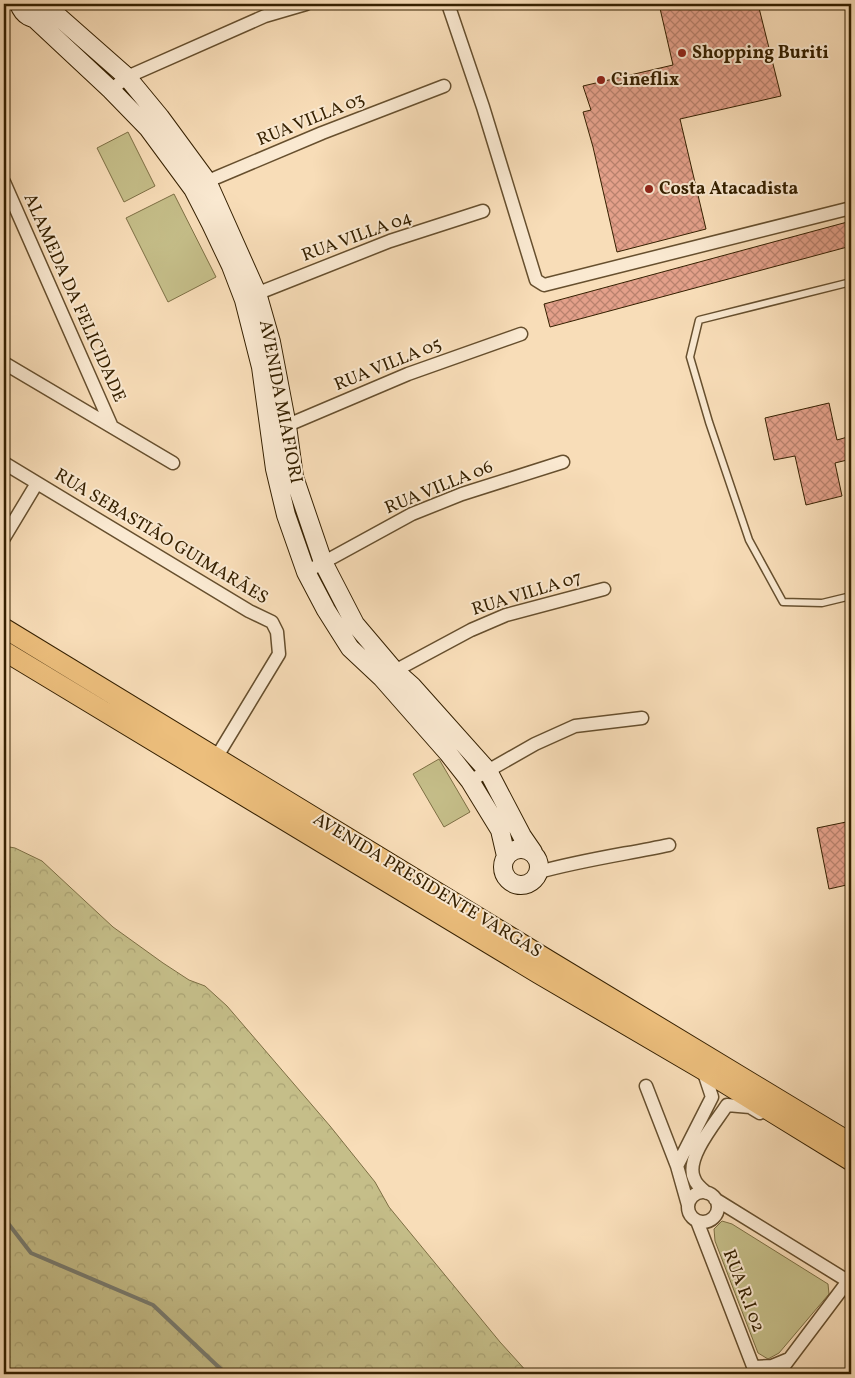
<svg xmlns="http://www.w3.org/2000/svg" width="855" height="1378" viewBox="0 0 855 1378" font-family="Vollkorn,serif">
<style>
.green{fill:#c5be89;stroke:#7d6f44}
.forest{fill:url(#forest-crowns);stroke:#7d6f44}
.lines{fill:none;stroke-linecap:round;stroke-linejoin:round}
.stream{stroke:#777b70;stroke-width:4}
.building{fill:url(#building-cross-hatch);stroke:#352000}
.lane-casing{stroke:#664f2e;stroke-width:9}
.street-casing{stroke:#664f2e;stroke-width:15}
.secondary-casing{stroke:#352000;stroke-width:20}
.primary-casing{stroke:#352000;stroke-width:21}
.lane{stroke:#fae9d1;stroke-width:6}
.street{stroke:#fae9d1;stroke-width:12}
.secondary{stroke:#fae9d1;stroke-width:18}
.primary{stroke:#ecbe7c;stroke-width:19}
.poi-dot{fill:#8f2418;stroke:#fae9d1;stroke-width:2}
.labels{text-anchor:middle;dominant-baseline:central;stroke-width:4;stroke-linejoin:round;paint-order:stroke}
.poi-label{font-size:18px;font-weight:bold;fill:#352000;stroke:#fae9d1;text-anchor:start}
.street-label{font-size:18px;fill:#352000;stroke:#fae9d1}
</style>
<defs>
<pattern id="forest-crowns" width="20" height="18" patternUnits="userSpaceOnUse" patternTransform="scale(1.25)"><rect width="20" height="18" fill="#c5be89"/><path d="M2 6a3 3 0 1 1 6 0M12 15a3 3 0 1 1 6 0" fill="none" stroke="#aaa374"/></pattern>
<pattern id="building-cross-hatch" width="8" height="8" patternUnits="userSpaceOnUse" patternTransform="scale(1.25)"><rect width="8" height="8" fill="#e3a08a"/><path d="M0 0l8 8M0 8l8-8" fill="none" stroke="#b9826e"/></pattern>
</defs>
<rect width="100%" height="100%" fill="#f8ddb8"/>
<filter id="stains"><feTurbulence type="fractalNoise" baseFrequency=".004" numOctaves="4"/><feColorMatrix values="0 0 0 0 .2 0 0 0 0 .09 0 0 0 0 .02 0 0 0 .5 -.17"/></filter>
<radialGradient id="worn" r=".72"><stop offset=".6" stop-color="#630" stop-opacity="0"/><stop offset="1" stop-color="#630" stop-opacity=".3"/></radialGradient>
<path class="green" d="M 128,132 L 155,186 L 124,202 L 97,148 Z
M 174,194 L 216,277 L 168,302 L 126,218 Z
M 439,759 L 470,812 L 444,827 L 413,774 Z
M 722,1221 L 732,1224 L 828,1284 L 829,1294 L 779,1353 L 768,1359 L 758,1353 L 715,1241 L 714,1229 Z"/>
<path class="forest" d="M 4,846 L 15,848 L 42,861 L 113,927 L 163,963 L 189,980 L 205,986 L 227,1006 L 330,1126 L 375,1182 L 389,1207 L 500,1342 L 529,1374 L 4,1374 Z"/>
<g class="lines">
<path class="stream" d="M 4,1218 L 31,1253 L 153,1305 L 226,1374"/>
</g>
<path class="building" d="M 659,4 L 758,4 L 781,96 L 680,119 L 706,229 L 617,252 L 593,147 L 583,112 L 591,110 L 583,86 L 673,65 Z
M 851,221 L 851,246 L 550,327 L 544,304 Z
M 829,403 L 837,440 L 851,436 L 851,459 L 835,463 L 842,496 L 806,505 L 795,456 L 774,460 L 765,418 Z
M 851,821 L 851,884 L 829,889 L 817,828 Z"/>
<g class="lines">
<defs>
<path id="lane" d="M 851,282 L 699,320 L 690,357 L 709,422 L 749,540 L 783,602 L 822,603 L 851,596"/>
<path id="street" d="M 448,4 L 483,107 L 536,280 L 544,285 L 851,208
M 111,90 L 127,77 L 265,16 L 306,4
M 4,182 L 112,427
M 201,184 L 322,133 L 444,86
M 251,296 L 390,241 L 483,211
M 4,363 L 173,463
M 269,433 L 408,374 L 521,334
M 4,463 L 249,611 L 272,622 L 277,632 L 279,654 L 216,758
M 4,538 L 37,483
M 306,572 L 412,514 L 462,494 L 563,462
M 389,674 L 471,630 L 506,615 L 604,589
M 470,781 L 535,744 L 575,726 L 642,718
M 539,872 C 582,860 626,854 669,845
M 646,1086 L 677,1166 L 688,1205
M 677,1166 L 712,1097 L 703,1070
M688 1207a15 15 0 1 1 30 0a15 15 0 1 1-30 0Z
M 707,1193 C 702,1189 696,1185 694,1178 C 685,1158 716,1122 727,1105 L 750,1107 L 760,1113
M 715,1199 L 851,1283
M 697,1221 L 756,1374
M 754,1367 L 772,1366 L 789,1359
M 778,1374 L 848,1281"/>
<path id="secondary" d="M 19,4 C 23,15 32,21 43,17
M 51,10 L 127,77 L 160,117 L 207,181 L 257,293 L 271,342 L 287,426 L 294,477 L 323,562 L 355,624 L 394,670 L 412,686 L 488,771 L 522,836 L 533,852
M 34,18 L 111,90 L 148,128 L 193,189 L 211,224 L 231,266 L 244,300 L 261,367 L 275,469 L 286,515 L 306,572 L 326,610 L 350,648 L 382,678 L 448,753 L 470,781 L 500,830 L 506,856
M503 867a18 18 0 1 1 36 0a18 18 0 1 1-36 0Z"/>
<path id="primary" d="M 4,628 L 550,961 L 851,1143
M 4,651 L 539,974 L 703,1070 L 851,1161"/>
</defs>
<use href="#lane" class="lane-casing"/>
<use href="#street" class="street-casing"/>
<use href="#secondary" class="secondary-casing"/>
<use href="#primary" class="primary-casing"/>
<use href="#lane" class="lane"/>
<use href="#street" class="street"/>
<use href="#secondary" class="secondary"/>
<use href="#primary" class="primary"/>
</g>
<g class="poi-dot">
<circle cx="682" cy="53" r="5"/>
<circle cx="601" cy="80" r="5"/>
<circle cx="649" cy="189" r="5"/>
</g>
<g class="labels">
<g class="poi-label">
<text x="692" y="53">Shopping Buriti</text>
<text x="611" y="80">Cineflix</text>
<text x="659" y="189">Costa Atacadista</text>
</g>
<g class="street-label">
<text transform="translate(311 120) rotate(-22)">RUA VILLA 03</text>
<text transform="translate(357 237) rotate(-20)">RUA VILLA 04</text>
<text transform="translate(74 298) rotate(66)">ALAMEDA DA FELICIDADE</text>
<text transform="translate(388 365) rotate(-22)">RUA VILLA 05</text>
<text transform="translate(280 402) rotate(79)">AVENIDA MIAFIORI</text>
<text transform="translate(439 488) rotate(-22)">RUA VILLA 06</text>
<text transform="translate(161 537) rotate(31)">RUA SEBASTIÃO GUIMARÃES</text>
<text transform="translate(527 594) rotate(-17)">RUA VILLA 07</text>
<text transform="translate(427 886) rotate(31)">AVENIDA PRESIDENTE VARGAS</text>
<text transform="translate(743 1291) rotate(69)">RUA R.I 02</text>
</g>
</g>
<rect width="855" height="1378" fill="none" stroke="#f8ddb8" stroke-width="20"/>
<rect x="5" y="5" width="845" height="1368" fill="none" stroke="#352000" stroke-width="2.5"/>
<rect x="10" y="10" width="835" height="1358" fill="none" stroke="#352000"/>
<rect width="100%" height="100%" filter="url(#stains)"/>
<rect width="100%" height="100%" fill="url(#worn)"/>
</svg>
